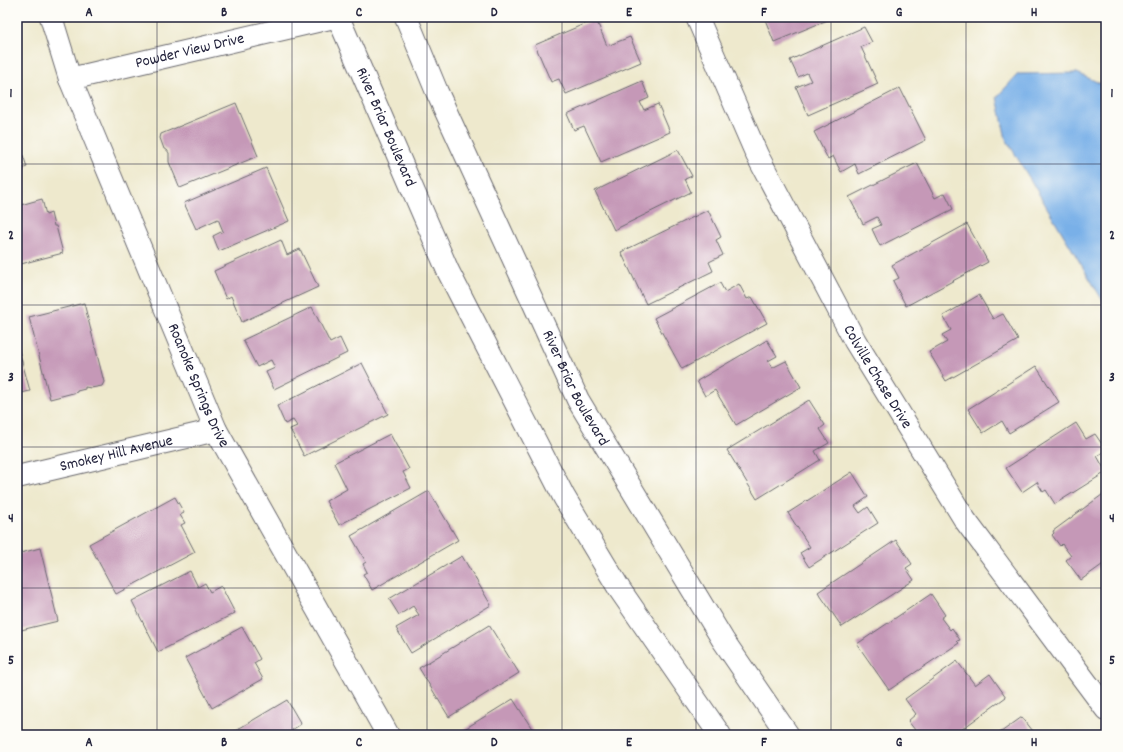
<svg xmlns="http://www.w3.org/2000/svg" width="1123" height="752" viewBox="0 0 1123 752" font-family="Dekko,sans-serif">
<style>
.water{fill:#79b0e8;stroke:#4e6992}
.building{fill:#c598b7}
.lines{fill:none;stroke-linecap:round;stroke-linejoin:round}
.street-casing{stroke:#69686e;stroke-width:24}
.street{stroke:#fff;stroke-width:22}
.grid{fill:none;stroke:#22223b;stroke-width:1;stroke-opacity:0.55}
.labels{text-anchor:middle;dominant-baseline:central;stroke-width:3.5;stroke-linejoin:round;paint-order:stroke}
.street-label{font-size:16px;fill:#22223b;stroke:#fdfcf7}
.neatline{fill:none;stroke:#22223b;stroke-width:1.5}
.grid-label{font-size:13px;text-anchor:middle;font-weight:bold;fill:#22223b}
</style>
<rect width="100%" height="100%" fill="#fdfcf7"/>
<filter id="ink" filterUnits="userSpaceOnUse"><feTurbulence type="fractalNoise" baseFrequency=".025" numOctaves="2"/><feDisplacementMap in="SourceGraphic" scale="8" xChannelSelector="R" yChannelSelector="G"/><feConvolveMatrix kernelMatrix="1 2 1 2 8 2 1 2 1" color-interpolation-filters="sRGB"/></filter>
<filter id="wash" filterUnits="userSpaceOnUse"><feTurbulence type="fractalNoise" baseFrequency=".012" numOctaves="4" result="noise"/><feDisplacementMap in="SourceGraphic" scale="16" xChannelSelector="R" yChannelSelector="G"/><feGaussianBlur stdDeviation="0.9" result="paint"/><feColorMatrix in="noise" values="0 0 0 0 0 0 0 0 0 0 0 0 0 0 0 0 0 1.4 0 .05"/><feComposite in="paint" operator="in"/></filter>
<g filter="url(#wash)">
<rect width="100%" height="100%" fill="#eee9cd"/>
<path class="water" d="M 1077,73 L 1106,86 L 1106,306 L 1006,139 L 997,97 L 1018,74 Z"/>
<g id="blocks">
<path class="building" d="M 764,17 L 835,17 L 774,42 Z
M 596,19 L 607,46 L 630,37 L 641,62 L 566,94 L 559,79 L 551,82 L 535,45 Z
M 864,27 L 872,42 L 861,47 L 878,84 L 808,115 L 796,87 L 811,81 L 807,73 L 798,77 L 790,60 Z
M 642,81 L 649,98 L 640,102 L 644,110 L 658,104 L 670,132 L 601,162 L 584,126 L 574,130 L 567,114 Z
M 900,88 L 926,140 L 859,174 L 855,164 L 841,172 L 833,156 L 828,159 L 814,132 Z
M 236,103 L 258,156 L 180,188 L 169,162 L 169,153 L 167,150 L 164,149 L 160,138 L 161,134 Z
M 17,138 L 27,167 L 17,171 Z
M 678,150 L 692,176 L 685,179 L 691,192 L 614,230 L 595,191 Z
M 917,163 L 935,198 L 945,193 L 953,209 L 880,246 L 872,229 L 881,225 L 877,217 L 863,224 L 849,197 Z
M 266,168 L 289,221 L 219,251 L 213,236 L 223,231 L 218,219 L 196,229 L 184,203 Z
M 42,199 L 46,215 L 51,213 L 54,226 L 56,226 L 63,253 L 17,265 L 17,206 Z
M 708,210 L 721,237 L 716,240 L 723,255 L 709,262 L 713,271 L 646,304 L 621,252 Z
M 967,224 L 988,262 L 906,306 L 893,281 L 899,278 L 892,265 Z
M 281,240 L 287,255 L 300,249 L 318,287 L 242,322 L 231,296 L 226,299 L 214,271 Z
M 720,283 L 725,292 L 739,284 L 747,299 L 752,297 L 767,323 L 682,369 L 654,318 Z
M 979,295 L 993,319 L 1003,314 L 1018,340 L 946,381 L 929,352 L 947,342 L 942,335 L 951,330 L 943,316 Z
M 84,303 L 104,382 L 102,386 L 91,388 L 85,387 L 85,389 L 77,391 L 77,392 L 50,399 L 29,317 Z
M 312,307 L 330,343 L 340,338 L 347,353 L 274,389 L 266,372 L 275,368 L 271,360 L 257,367 L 243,340 Z
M 767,340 L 777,356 L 768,361 L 772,368 L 786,361 L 801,387 L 736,425 L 715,390 L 705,396 L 697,381 Z
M 17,343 L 30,391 L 17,394 Z
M 362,363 L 388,414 L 304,456 L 290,429 L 297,426 L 293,420 L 285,424 L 277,406 Z
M 1036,366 L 1059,402 L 1009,433 L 1002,421 L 983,433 L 968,409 Z
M 809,400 L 825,425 L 820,429 L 829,443 L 815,451 L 820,460 L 757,499 L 727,450 Z
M 1076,423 L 1086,439 L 1095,434 L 1106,450 L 1097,456 L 1106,472 L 1055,504 L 1046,490 L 1043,492 L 1037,482 L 1022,492 L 1006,468 Z
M 390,434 L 409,469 L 403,472 L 411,488 L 339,525 L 326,501 L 347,489 L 334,463 Z
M 852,472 L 868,497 L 855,506 L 860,513 L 868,507 L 878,523 L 809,567 L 800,553 L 810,547 L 788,513 Z
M 429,491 L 458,540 L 372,590 L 363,574 L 367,572 L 363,564 L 366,562 L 351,536 Z
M 1106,492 L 1106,562 L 1081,580 L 1066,560 L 1071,556 L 1062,544 L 1060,546 L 1052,535 L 1054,533 L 1053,531 Z
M 175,497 L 184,513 L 180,515 L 185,523 L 181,525 L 195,552 L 116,594 L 89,544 Z
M 896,540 L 912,564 L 906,568 L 914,580 L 842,627 L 818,592 Z
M 40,548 L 58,621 L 17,631 L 17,554 Z
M 462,556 L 491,605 L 411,653 L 396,628 L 419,615 L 413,606 L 399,615 L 389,599 Z
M 190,571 L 198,587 L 205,583 L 210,592 L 221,586 L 235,613 L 158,652 L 132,601 Z
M 931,594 L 945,615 L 941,618 L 950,630 L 952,628 L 960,640 L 957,641 L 959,643 L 889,690 L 857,644 Z
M 489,625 L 519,673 L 449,717 L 419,668 Z
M 242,627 L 260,659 L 254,663 L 263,679 L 212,708 L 185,658 Z
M 957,661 L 975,685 L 990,674 L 1006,697 L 954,735 L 932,735 L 928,731 L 923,735 L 919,735 L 908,721 L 916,714 L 905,699 Z
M 513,699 L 536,735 L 466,735 L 463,730 Z
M 287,700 L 301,724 L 292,730 L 295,735 L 228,735 Z
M 1022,717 L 1036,735 L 997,735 Z"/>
</g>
</g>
<g filter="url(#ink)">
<use href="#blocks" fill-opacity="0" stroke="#69686e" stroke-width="1"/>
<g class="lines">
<defs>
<g id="street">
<path id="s1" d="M 51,17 L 70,79 L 216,430 L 388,735"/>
<path id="s2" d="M 338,17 L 448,271 L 564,497 L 620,590 L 720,735"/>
<path id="s3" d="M 406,17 L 437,92 L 578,400 L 723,640 L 788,735"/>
<path id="s4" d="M 697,17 L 757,155 L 855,341 L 965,520 L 1106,709"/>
<path id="s5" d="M 70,79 L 334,17"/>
<path id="s6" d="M 17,477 L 216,430"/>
</g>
</defs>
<use href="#street" class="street-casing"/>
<use href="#street" class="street"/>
</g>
</g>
<path class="grid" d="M 157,17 L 157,735M 292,17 L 292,735M 427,17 L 427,735M 562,17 L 562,735M 696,17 L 696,735M 831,17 L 831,735M 966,17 L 966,735M 17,164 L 1106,164M 17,305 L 1106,305M 17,447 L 1106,447M 17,588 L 1106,588"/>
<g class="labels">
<g class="street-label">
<text stroke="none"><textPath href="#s5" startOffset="123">Powder View Drive</textPath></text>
<text stroke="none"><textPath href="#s2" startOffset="120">River Briar Boulevard</textPath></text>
<text stroke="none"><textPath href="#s4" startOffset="403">Colville Chase Drive</textPath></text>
<text stroke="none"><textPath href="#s1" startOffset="397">Roanoke Springs Drive</textPath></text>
<text stroke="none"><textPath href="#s3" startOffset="408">River Briar Boulevard</textPath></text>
<text stroke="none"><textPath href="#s6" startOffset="102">Smokey Hill Avenue</textPath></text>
</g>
</g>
<rect width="1123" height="752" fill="none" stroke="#fdfcf7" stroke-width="44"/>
<rect x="22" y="22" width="1079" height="708" class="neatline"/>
<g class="grid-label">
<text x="89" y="16">A</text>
<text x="224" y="16">B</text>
<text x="359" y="16">C</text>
<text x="494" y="16">D</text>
<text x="629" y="16">E</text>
<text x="764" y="16">F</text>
<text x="899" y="16">G</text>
<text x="1034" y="16">H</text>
<text x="11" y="97">1</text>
<text x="1112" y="97">1</text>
<text x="11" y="239">2</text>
<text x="1112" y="239">2</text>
<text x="11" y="381">3</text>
<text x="1112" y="381">3</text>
<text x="11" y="522">4</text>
<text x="1112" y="522">4</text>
<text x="11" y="664">5</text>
<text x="1112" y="664">5</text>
<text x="89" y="746">A</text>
<text x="224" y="746">B</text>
<text x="359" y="746">C</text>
<text x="494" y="746">D</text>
<text x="629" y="746">E</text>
<text x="764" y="746">F</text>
<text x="899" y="746">G</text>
<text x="1034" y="746">H</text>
</g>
</svg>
